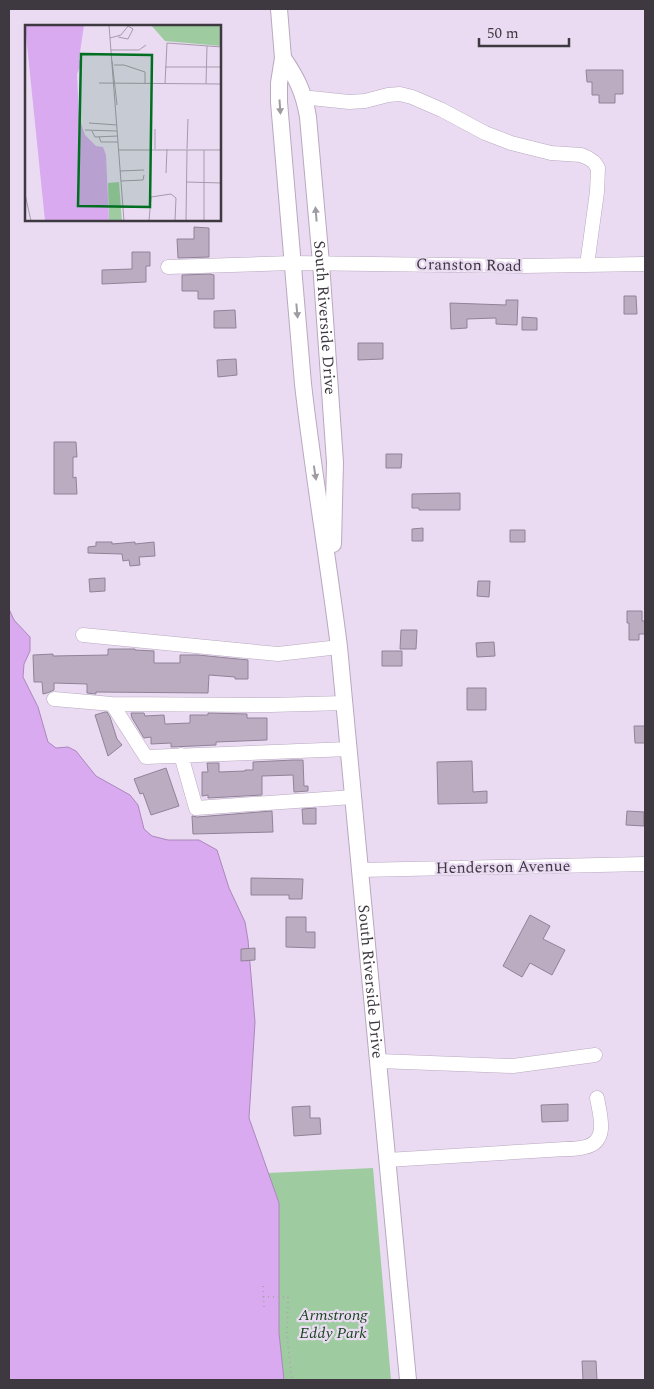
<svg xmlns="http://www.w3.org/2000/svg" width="654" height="1389" viewBox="0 0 654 1389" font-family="Spectral,serif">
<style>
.green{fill:#9fcba1}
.water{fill:#d9aaef;stroke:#a8b}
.building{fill:#bbacc2;stroke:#908297}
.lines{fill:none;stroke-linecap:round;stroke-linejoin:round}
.minor-casing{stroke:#b8a9bf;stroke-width:15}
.major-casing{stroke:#b8a9bf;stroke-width:18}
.path{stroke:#afa3b5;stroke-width:2;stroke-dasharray:1 4;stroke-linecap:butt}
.minor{stroke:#fff;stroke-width:14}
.major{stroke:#fff;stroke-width:16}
.oneway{fill:#9e9ca0}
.labels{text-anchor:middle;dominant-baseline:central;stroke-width:4.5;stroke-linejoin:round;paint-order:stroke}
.street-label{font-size:16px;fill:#3e3841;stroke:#eadbf2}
.park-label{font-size:16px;font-style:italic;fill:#18451e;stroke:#eadbf2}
.inset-road{fill:none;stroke:#a59aab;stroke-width:1}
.view{fill:#006f21;fill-opacity:0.15;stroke:#006f21;stroke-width:2.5}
.inset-edge{fill:none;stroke:#3e3841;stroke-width:2.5}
</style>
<rect width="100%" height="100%" fill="#eadbf2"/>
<path class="green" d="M 373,1168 L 391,1380 L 284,1380 L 279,1333 L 279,1203 L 268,1173 Z"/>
<path class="water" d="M 9,609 L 14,620 L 30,637 L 30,651 L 24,664 L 23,677 L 38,707 L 48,742 L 56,748 L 68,747 L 76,751 L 96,776 L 130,795 L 138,805 L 144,829 L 152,836 L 168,840 L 199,840 L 217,850 L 229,888 L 245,922 L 248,940 L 255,1022 L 249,1118 L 279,1203 L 279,1333 L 284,1380 L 9,1380 Z"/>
<path class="building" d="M 586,70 L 623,70 L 623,94 L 615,94 L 615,103 L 599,103 L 599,95 L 592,95 L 592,82 L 587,82 Z
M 194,227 L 209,228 L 209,257 L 178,258 L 177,239 L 194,239 Z
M 132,252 L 150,252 L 150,266 L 146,266 L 146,282 L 102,284 L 102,270 L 132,269 Z
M 210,274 L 214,275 L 214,299 L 198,299 L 198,291 L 182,291 L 182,275 Z
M 624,296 L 636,296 L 637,314 L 624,314 Z
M 506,300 L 518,300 L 517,325 L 496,324 L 496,318 L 467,319 L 467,328 L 451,329 L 450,303 L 506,305 Z
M 235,310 L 236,328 L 214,328 L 214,311 Z
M 522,317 L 537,318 L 537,330 L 522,330 Z
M 358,343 L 383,343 L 383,359 L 358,360 Z
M 236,359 L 237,375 L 218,377 L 217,360 Z
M 54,442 L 76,442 L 77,457 L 73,457 L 73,478 L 76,477 L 77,494 L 54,494 Z
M 386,454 L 402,454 L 401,468 L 386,468 Z
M 460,493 L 460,510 L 419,510 L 419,508 L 412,508 L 412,494 Z
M 423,528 L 423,541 L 412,541 L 412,529 Z
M 510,530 L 525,530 L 525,542 L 510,542 Z
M 96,542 L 112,542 L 112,544 L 135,542 L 135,544 L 154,542 L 155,556 L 139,557 L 140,565 L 130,566 L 129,560 L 123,561 L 122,554 L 88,553 L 88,547 L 96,546 Z
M 105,578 L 105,591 L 90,592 L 89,579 Z
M 478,581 L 490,581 L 489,597 L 477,596 Z
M 627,611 L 642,611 L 642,621 L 645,621 L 645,634 L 639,634 L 639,640 L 629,640 L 629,623 L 627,623 Z
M 401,630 L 417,630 L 416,649 L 400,649 Z
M 494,642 L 495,656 L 477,657 L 476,643 Z
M 108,649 L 135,649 L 135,650 L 154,651 L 154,663 L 180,663 L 180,655 L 198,655 L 248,660 L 248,679 L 235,679 L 235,677 L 209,675 L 208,693 L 96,692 L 96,694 L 87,693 L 87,684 L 54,683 L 54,690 L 47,693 L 43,694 L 42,682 L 34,682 L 33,655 L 53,654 L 53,656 L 108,655 Z
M 382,651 L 402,651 L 402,666 L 382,666 Z
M 467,688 L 486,688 L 486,710 L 467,710 Z
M 105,712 L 107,712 L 110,717 L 117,739 L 122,745 L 108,756 L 95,715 Z
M 131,713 L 144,713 L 145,716 L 164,715 L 165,724 L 190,723 L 190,715 L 208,715 L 208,713 L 247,714 L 247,718 L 267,718 L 267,740 L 216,742 L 216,745 L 171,747 L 171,743 L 151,744 L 151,737 L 144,738 L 132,718 Z
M 634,726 L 645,726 L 645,743 L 635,743 Z
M 293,760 L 303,760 L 304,786 L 308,786 L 308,791 L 294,792 L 293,775 L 262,776 L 262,795 L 208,798 L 208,795 L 202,796 L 202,772 L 208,772 L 207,763 L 219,763 L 219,772 L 245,771 L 245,770 L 253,770 L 253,762 Z
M 472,761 L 473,792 L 487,791 L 487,803 L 438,804 L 437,762 Z
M 166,768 L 179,806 L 151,815 L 143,793 L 140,794 L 134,779 Z
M 316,808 L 316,824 L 303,824 L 302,809 Z
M 272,811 L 273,832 L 193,834 L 192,816 L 197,817 Z
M 627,811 L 644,812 L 644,826 L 626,825 Z
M 251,878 L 303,879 L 302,899 L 289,899 L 289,895 L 251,895 Z
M 530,915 L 550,926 L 543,939 L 565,950 L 552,975 L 530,963 L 522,977 L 503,966 Z
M 286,917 L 306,917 L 306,932 L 315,932 L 315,948 L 286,947 Z
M 255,948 L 255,960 L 241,961 L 241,949 Z
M 568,1104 L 568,1121 L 542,1122 L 541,1105 Z
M 310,1106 L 310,1118 L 320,1118 L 321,1134 L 294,1136 L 292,1107 Z
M 582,1361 L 596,1361 L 597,1380 L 583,1380 Z"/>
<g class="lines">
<defs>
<path id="minor" d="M 305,100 L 311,98 L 349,102 L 365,101 L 388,95 L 400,94 L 412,97 L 442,110 L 485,133 L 511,143 L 551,153 L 581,155 L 588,158 L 594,162 L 598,168 L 597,192 L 587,265
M 168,267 L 292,263 L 523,266 L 645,264
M 83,635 L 278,654 L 339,647
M 54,699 L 112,704 L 270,705 L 345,703
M 112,704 L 146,757 L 349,749
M 181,755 L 196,808 L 353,797
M 360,870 L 645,864
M 378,1061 L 513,1066 L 595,1055
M 387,1160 L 565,1149 C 571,1149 578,1149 585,1147 C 609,1142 600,1115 597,1098"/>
<g id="major">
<path id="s1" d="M 279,9 L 283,58 L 279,83 L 279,102 L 303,384 C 313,472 328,559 339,647 L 408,1380"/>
<path id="s2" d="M 283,58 C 297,78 304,93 308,117 L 321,263 L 335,462 L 333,544"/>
</g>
</defs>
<use href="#minor" class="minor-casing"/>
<use href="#major" class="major-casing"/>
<path class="path" d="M 263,1286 L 264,1307
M 263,1297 L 288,1297 L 287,1335 L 292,1380"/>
<use href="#minor" class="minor"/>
<use href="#major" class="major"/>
</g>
<defs><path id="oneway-solid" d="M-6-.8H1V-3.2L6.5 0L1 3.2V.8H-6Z" transform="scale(1.25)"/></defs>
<g class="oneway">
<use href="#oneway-solid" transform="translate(280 107) rotate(86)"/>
<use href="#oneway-solid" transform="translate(316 214) rotate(-95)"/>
<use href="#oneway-solid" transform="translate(297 311) rotate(85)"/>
<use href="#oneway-solid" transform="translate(315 473) rotate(81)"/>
</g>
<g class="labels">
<g class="street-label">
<text transform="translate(469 265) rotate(1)">Cranston Road</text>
<text stroke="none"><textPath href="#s2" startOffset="266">South Riverside Drive</textPath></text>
<text transform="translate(503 867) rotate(-1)">Henderson Avenue</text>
<text stroke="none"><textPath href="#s1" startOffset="978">South Riverside Drive</textPath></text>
</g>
<g class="park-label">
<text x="333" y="1315">Armstrong<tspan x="333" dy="18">Eddy Park</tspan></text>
</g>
</g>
<g transform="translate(25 25)">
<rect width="196" height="196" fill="#eadbf2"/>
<path d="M 126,0 L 196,0 L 196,21 L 140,16 ZM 94,157 L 97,196 L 84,196 L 83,158 Z" fill="#9fcba1"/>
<path d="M 0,0 L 59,0 L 54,34 L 57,38 L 52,49 L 54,92 L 60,110 L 71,121 L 78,122 L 81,130 L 84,196 L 20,196 Z" fill="#d9aaef"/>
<path class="inset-road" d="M 84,0 L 99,196M 85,13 L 96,10 L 103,1 L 108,4 L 103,14 L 93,12M 86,25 L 114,25 L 121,20M 87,36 L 92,80M 89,40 L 99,40 L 120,47 L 120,59M 140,42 L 197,42M 74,58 L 197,59M 140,59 L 142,18 L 197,22M 181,59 L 182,21M 64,98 L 92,100M 60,105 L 92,106M 67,106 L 70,112 L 93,111M 74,112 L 76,117 L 93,117M 130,124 L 130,104M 162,124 L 163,94M 94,125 L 197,125M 95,146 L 119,145M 141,148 L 142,124M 96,156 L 118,155 L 119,150M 161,157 L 197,158M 0,169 L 6,196M 124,196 L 126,172 L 146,169 L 151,173 L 150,196M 161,196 L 162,125M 179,196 L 179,125"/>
<path class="view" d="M 56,29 L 127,30 L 125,182 L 53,181 Z"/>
<rect width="196" height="196" class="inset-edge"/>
</g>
<rect width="654" height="1389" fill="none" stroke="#3e3841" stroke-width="20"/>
<path d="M479 38v8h90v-8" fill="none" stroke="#3e3841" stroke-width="2.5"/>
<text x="487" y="38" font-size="15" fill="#3e3841" stroke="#eadbf2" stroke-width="4" paint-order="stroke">50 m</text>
</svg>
